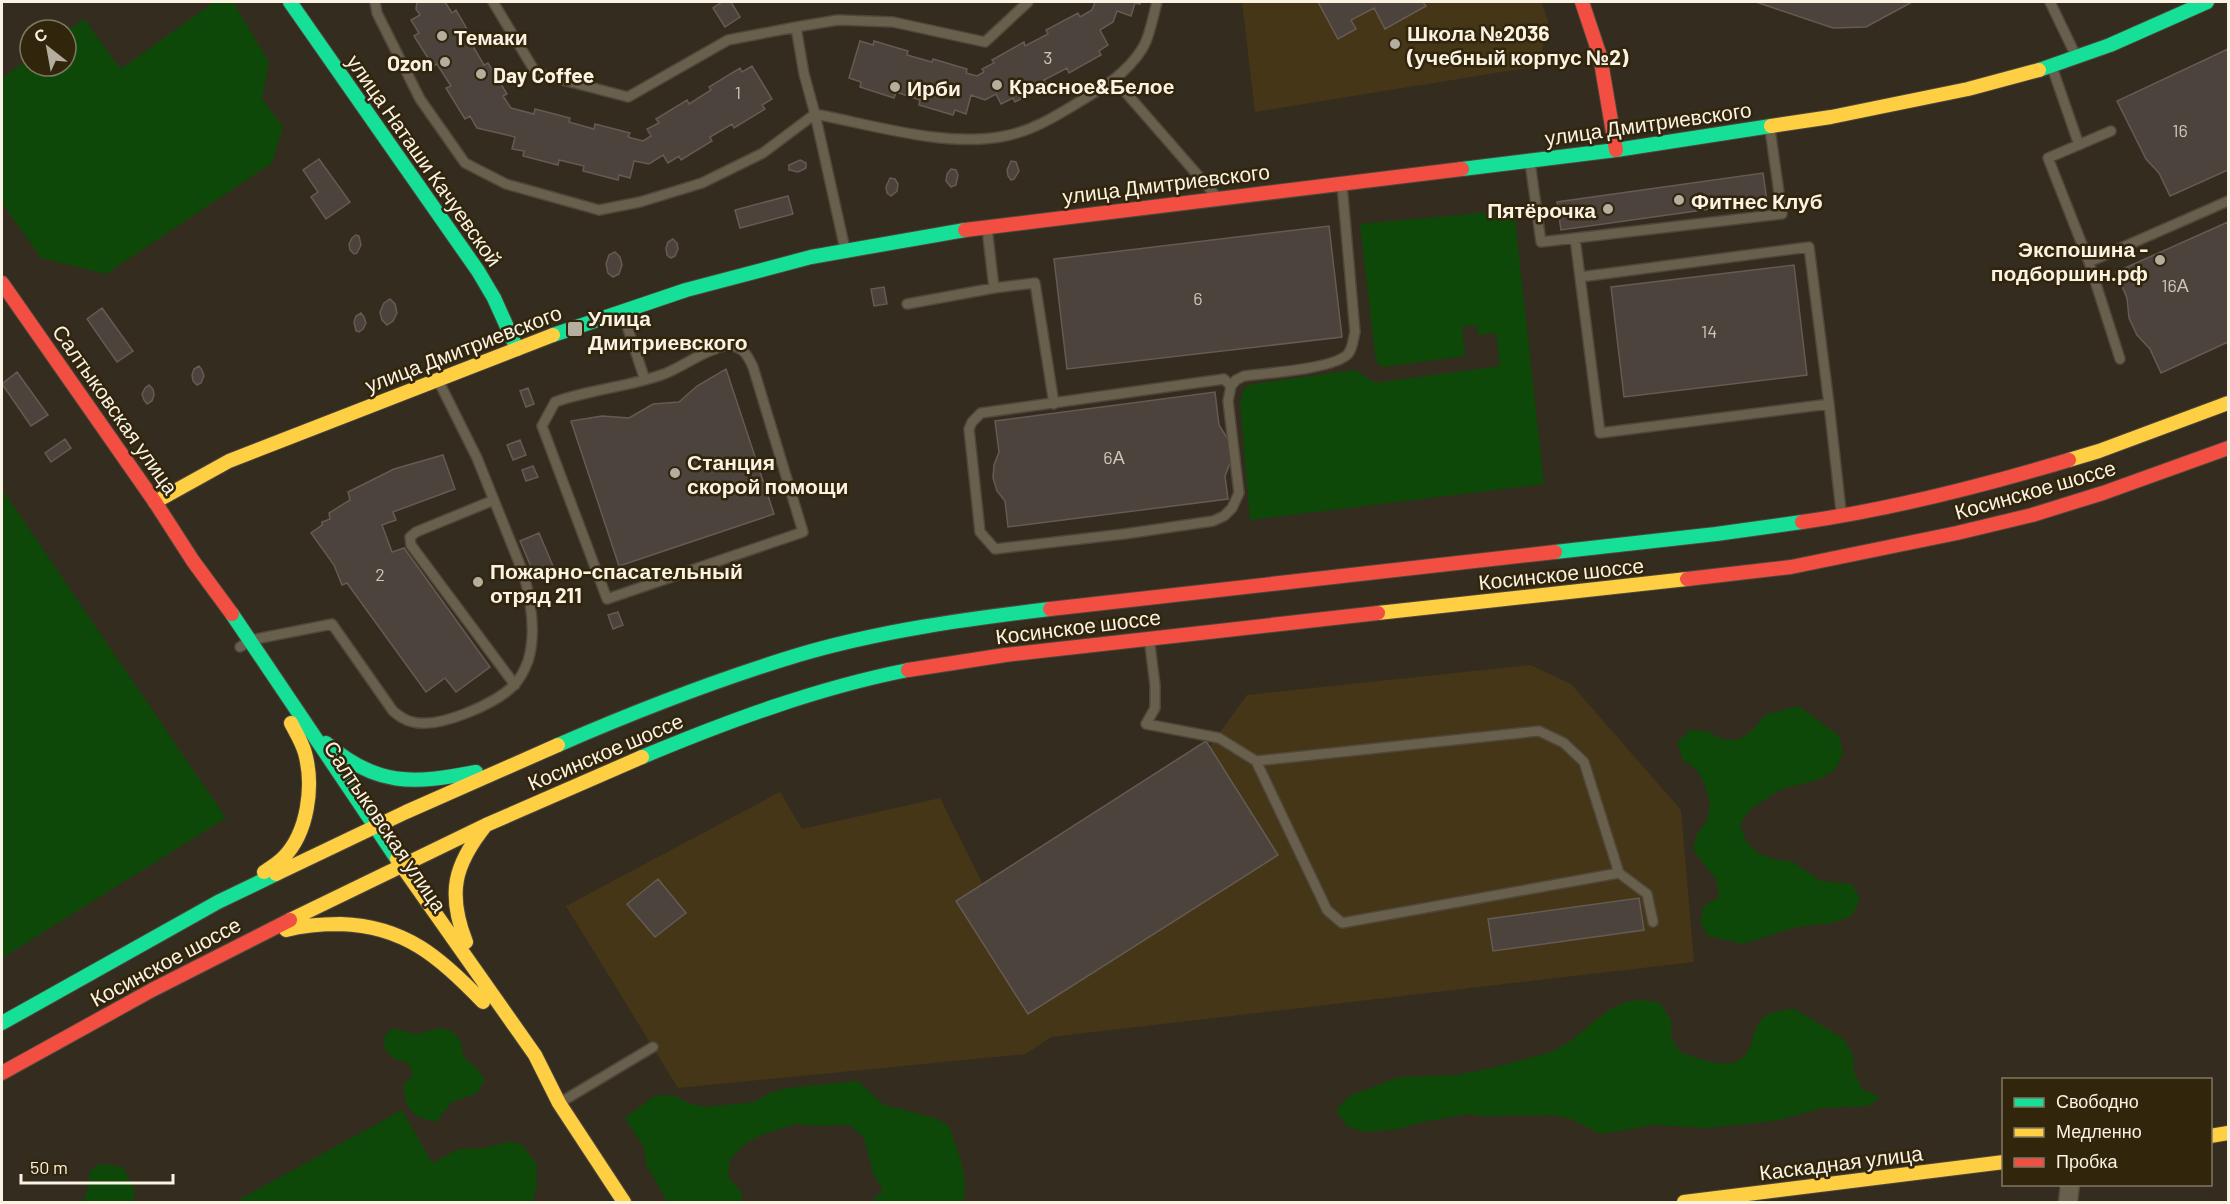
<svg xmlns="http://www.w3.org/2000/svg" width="2230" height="1204" viewBox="0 0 2230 1204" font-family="Barlow,sans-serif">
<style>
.built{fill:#453618}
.green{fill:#0e4809}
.building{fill:#4c433c;stroke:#655b54;stroke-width:1.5}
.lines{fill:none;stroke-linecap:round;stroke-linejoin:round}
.lane-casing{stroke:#4e473b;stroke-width:12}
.street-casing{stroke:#4e473b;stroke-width:21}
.fast-casing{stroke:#4e473b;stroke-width:16}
.slow-casing{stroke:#4e473b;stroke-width:16}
.jam-casing{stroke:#4e473b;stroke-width:16}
.lane{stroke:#695f4d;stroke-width:9}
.street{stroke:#695f4d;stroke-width:18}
.fast{stroke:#16e098;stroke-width:14}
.slow{stroke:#ffcf43;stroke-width:14}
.jam{stroke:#f24e42;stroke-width:14}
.poi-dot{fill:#b5ad9e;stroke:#31250c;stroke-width:2}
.labels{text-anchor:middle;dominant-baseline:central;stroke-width:5;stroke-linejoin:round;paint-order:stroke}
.number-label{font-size:18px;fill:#cec6b9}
.poi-label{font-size:21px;font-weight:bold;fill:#faf2e3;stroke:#31250c;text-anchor:start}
.street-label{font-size:21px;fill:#faf2e3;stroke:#31250c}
</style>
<rect width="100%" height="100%" fill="#342c1e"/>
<path class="built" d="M 1242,2 L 1541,2 L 1548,21 L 1539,66 L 1255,112 Z
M 1530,665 L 1571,684 L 1681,810 L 1694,962 L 1051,1037 L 1026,1054 L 678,1088 L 566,906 L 780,792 L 802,829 L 940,798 L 986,891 L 1208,749 L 1247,695 Z"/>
<path class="green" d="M 214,2 L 233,2 L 269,62 L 262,99 L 283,127 L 272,163 L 106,274 L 41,258 L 2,203 L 2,78 L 30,58 L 30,66 L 66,66 L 66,32 L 84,19 L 121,69 Z
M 1514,210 L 1544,484 L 1250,520 L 1240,401 L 1245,387 L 1253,384 L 1355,370 L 1375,383 L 1500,366 L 1496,333 L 1478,335 L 1476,325 L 1462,327 L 1465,356 L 1383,367 L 1376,362 L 1360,224 Z
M 2,489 L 226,818 L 2,958 Z
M 1799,706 L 1839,736 L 1843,753 L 1835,770 L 1818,780 L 1781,789 L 1751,809 L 1740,824 L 1746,841 L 1758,853 L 1775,860 L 1791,861 L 1821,881 L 1852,884 L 1860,899 L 1852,916 L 1833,923 L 1796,927 L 1743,944 L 1708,936 L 1700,921 L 1704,906 L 1719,897 L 1716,879 L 1693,850 L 1697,834 L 1707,821 L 1710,803 L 1705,785 L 1697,770 L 1683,760 L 1677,743 L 1690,730 L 1707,731 L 1721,739 L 1738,740 L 1753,730 L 1765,715 Z
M 1643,1000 L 1660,1003 L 1671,1020 L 1671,1037 L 1680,1052 C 1701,1059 1733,1075 1748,1051 C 1753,1042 1754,1028 1760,1021 C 1768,1011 1784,1010 1795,1009 L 1844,1039 L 1853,1055 L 1854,1072 L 1862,1089 L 1880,1097 L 1869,1106 L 1824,1108 L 1774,1121 L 1706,1128 L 1654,1125 L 1601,1134 L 1571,1119 L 1554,1115 L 1485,1116 L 1468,1114 L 1418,1123 L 1400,1129 L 1363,1132 L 1347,1126 L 1336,1110 L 1349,1096 L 1399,1077 L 1456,1075 L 1492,1068 L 1548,1053 L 1565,1045 L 1609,1010 L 1625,1002 Z
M 392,1028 L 416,1034 L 441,1028 L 453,1032 L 461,1042 L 463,1056 L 478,1070 L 485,1080 L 477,1093 L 452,1102 L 436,1122 C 412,1117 404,1109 404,1085 L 413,1075 L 408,1063 L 395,1059 L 385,1050 L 384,1037 Z
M 858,1081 L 884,1105 L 935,1118 L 949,1126 C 957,1151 970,1177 963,1202 L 872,1202 L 883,1190 L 873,1173 L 864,1138 L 850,1125 L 814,1126 L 795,1124 L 759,1136 L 744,1145 L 730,1159 L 728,1177 L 740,1190 L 743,1202 L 668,1202 L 646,1165 L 644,1148 L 625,1118 L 655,1096 L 672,1095 L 688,1103 L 705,1107 L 755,1102 L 770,1093 L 787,1088 Z
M 402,1110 L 432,1163 L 459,1149 L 484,1148 L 509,1142 L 521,1144 L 537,1164 L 536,1191 L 532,1202 L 235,1202 Z
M 99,1164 L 123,1167 L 135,1190 L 133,1202 L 81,1202 L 86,1196 L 90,1171 Z"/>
<path class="building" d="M 417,2 L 445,2 L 452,13 L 456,10 L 474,41 L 471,43 L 484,65 L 488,63 L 507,94 L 503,96 L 511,108 L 534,114 L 535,109 L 570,118 L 569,122 L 594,129 L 595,124 L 630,133 L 628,137 L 643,141 L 651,136 L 647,129 L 659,123 L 656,119 L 687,100 L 689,104 L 711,90 L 709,87 L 740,68 L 742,72 L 752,66 L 772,99 L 762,105 L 765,109 L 734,128 L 732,124 L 710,137 L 712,141 L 681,160 L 679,156 L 668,163 L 663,155 L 649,164 L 634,161 L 630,178 L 619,175 L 618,180 L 583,171 L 584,166 L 559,160 L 558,165 L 523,156 L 524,151 L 512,149 L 515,137 L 477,128 L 470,116 L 465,119 L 446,88 L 451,86 L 437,64 L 433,66 L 414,36 L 419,33 L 411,20 L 420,15 L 416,9 Z
M 722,2 L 731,2 L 740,17 L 725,27 L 713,8 Z
M 1095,2 L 1140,2 L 1140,4 L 1135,3 L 1131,16 L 1117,11 L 1113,22 L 1100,30 L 1108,45 L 1099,51 L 1101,55 L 1069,73 L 1067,68 L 1044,80 L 1047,85 L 1015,102 L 1013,98 L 1001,104 L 996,94 L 985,100 L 971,95 L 966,114 L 955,110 L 953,115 L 919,105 L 920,100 L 896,92 L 894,98 L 860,87 L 861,82 L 849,78 L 860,41 L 873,45 L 874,41 L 908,51 L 907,55 L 932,62 L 933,59 L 967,69 L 966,73 L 977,76 L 984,72 L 982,69 L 994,63 L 992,60 L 1024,42 L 1025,46 L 1048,34 L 1046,30 L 1078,13 L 1080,17 L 1092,10 Z
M 1318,2 L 1423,2 L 1426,6 L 1385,29 L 1374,8 L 1351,20 L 1356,29 L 1338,39 Z
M 1756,2 L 1912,2 L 1866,27 L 1833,28 Z
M 2228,49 L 2228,170 L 2170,196 L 2159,173 L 2146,159 L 2117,101 Z
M 319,159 L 350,202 L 326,219 L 311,197 L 318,192 L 303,170 Z
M 800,160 L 806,163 L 806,168 L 798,172 L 789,170 L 789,165 Z
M 1011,161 L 1016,162 L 1019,171 L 1014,179 L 1011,180 L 1008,176 L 1007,170 Z
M 951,169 L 956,170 L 958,175 L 956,185 L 951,187 L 946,181 L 947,174 Z
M 1763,173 L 1767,201 L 1561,230 L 1557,202 Z
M 890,178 L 895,179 L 898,184 L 897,191 L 891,196 L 887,193 L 886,187 Z
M 788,196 L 793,214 L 740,228 L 735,210 Z
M 2228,222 L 2228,342 L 2161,373 L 2150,349 L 2137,335 L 2129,318 L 2127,298 L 2116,272 Z
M 1329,226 L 1342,337 L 1067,369 L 1054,259 Z
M 356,235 L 359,236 L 361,245 L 357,253 L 354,254 L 350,250 L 349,244 L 352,238 Z
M 673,239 L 677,243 L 678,249 L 675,256 L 671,258 L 667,255 L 666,248 L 668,242 Z
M 615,252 L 620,257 L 622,265 L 619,274 L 613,277 L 608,273 L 606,264 L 609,255 Z
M 1794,265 L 1807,375 L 1624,397 L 1611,287 Z
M 884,287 L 887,304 L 874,306 L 871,289 Z
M 390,299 L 395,304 L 397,313 L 393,321 L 387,325 L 382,320 L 380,312 L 384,303 Z
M 102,308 L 133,351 L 117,362 L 87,319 Z
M 361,313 L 364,317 L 366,323 L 363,329 L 359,332 L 356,331 L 354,322 L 356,316 Z
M 199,366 L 202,370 L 204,376 L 201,383 L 197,385 L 193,381 L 192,375 L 194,369 Z
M 726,369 L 774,514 L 619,566 L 571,421 L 602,416 L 629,418 L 653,404 L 679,402 L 697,386 Z
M 17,372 L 48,415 L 31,426 L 2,384 Z
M 149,385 L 153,389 L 154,395 L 152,401 L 147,404 L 144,400 L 142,394 L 145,388 Z
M 528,388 L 534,404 L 526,407 L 520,391 Z
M 1215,392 L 1219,425 L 1230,443 L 1231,461 L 1225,476 L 1228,499 L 1008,527 L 1005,501 L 997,491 L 993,478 L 994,465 L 999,452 L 995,421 Z
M 65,439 L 71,448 L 51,462 L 45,453 Z
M 520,440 L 526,455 L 513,460 L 507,445 Z
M 443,455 L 455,489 L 393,512 L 396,520 L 382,525 L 392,552 L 404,548 L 490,667 L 456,692 L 445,678 L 426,692 L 347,583 L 342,585 L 334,565 L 311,533 L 322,525 L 322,522 L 330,519 L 329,513 L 350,500 L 348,492 L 394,469 Z
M 533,466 L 538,477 L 526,481 L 522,470 Z
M 539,533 L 553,566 L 534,574 L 520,541 Z
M 618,612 L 623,625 L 613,629 L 608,615 Z
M 1206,741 L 1278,855 L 1028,1014 L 956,901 Z
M 658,879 L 686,913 L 655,937 L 627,904 Z
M 1639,898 L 1644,930 L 1493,951 L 1488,919 Z"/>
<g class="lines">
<defs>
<path id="lane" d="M 375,2 L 377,13 L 420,99 L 465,163 L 506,184 L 599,210 L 640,202 L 702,183 L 763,153 L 815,114 L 804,74 L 796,27 L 728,40 L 628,97 L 536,73 L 493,2
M 2050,2 L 2076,56
M 796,27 L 838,20 L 893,22 L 985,42 L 1028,2
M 2052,67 L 2079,145
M 1114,79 L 1216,196
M 2111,131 L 2048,158 L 2089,262 L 2120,359
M 1530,162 L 1541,242 L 1782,214 L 1770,129
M 987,228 L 994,288
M 1575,238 L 1600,433 L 1829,404 L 1841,511
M 845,249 L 815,114 C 873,125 946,148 1005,136 C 1032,131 1056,116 1079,102 C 1103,88 1127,73 1142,49 C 1150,37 1153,16 1157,2
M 2089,262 L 2228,201
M 1580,277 L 1809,247 L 1829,404
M 907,304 L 994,288 L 1035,283 L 1054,404
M 623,314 L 645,380
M 728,345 C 743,347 747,354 753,367 L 803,532 L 607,599 L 542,426 L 555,402 C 591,389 628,387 664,374 C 686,365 704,350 728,345 Z
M 1231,386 L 1224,379 L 981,413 L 972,422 L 969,429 L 980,532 L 995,549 L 1124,534 L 1213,521 L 1224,516 L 1232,508 L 1239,493 L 1228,401 L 1231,386 L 1236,380 L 1244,376 C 1266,373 1334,369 1348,354 C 1353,348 1353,339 1355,332 L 1342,185
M 494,500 L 416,532 L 410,537 L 411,545 L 515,685
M 1150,645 L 1155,685 L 1155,708 L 1146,724 L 1219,738 L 1256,761 L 1539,731 L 1564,743 L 1584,762 L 1619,873 L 1342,923 L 1327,910 L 1256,761
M 240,647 L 251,640 L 332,624 L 393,711 C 399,716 405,721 413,722 C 438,729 496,704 514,685 C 520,679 525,669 528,661 C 536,635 531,601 524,575 L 477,458 L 438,380
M 1619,873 L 1647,894 L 1653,922
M 561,1102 L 653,1047"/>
<path id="street" d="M 2068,1202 L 2070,1184"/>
<path id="fast" d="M 290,2 L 478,271 L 494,298 L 517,349
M 2039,70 L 2110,45 L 2207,2
M 1462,169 L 1616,150 L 1771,126
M 553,335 L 686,290 L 811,257 L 965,230
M 1555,552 L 1716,534 L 1802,522
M 232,614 L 397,859
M 326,743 C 377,787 413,784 476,772
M 558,745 C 636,711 716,680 798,655 C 879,631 966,619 1050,609
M 642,757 C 728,721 817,688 908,670
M 2,1023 L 218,902 L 276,874"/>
<path id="slow" d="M 1771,126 L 1831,117 L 1968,89 L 2039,70
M 2069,460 L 2099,451 L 2228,403
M 155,502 L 229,461 L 553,335
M 1378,613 L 1687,579
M 397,859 L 535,1055 L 559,1103 L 624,1202
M 264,872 C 270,868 277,864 283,858 C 308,833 314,786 305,753 C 302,742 296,733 291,723
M 276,874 L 406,812 L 558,745
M 290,920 L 486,825 L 642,757
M 286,930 C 304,925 322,924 341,924 C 405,926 441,958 483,1002
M 466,942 C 447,893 454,865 486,825
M 2210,1136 L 2228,1133
M 1684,1202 L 2004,1162"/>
<path id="jam" d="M 1582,2 L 1600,56 L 1616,150
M 965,230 L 1462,169
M 2,283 L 155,502 L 193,561 L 232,614
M 1802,522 C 1893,509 1982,486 2069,460
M 1687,579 L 1791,567 L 1957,533 L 2032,515 L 2103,493 L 2228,448
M 1050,609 L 1555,552
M 908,670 L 1005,655 L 1378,613
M 2,1073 L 152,990 L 290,920"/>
</defs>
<use href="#lane" class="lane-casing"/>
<use href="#street" class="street-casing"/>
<use href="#fast" class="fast-casing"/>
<use href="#slow" class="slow-casing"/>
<use href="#jam" class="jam-casing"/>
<use href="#lane" class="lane"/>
<use href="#street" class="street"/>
<use href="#fast" class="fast"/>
<use href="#slow" class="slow"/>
<use href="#jam" class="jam"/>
</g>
<g class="poi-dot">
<circle cx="442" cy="36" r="6"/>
<circle cx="1395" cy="44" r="6"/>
<circle cx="445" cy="62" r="6"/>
<circle cx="481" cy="74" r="6"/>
<circle cx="997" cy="85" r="6"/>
<circle cx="895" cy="87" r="6"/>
<circle cx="1679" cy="200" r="6"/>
<circle cx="1608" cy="209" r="6"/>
<circle cx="2160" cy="260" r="6"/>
<rect x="567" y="321" width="16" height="16" rx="3"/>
<circle cx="675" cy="473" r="6"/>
<circle cx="478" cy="582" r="6"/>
</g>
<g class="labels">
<g class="number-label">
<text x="1048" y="57">3</text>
<text x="738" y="92">1</text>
<text x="2180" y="130">16</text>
<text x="2175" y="285">16А</text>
<text x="1198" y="298">6</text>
<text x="1709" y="331">14</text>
<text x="1114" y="457">6А</text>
<text x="380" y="574">2</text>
</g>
<g class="poi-label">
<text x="1407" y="32">Школа №2036<tspan x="1407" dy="24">(учебный корпус №2)</tspan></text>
<text x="454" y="36">Темаки</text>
<text x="433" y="62" text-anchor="end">Ozon</text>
<text x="493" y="74">Day Coffee</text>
<text x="1009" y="85">Красное&amp;Белое</text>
<text x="907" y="87">Ирби</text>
<text x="1691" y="200">Фитнес Клуб</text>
<text x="1596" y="209" text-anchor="end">Пятёрочка</text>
<text x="2148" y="248" text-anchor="end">Экспошина -<tspan x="2148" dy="24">подборшин.рф</tspan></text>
<text x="588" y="317">Улица<tspan x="588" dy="24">Дмитриевского</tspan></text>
<text x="687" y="461">Станция<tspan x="687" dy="24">скорой помощи</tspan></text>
<text x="490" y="570">Пожарно-спасательный<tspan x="490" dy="24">отряд 211</tspan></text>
</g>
<g class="street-label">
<text transform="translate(1648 123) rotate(-8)">улица Дмитриевского</text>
<text transform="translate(425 160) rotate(55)">улица Наташи Качуевской</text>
<text transform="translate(1166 183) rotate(-7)">улица Дмитриевского</text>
<text transform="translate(463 348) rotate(-21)">улица Дмитриевского</text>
<text transform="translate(116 409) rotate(55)">Салтыковская улица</text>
<text transform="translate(2035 489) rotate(-16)">Косинское шоссе</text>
<text transform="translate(1561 573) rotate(-6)">Косинское шоссе</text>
<text transform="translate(1078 626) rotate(-7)">Косинское шоссе</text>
<text transform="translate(605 751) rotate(-23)">Косинское шоссе</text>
<text transform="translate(386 826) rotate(56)">Салтыковская улица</text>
<text transform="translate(165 961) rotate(-28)">Косинское шоссе</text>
<text transform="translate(1841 1162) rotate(-7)">Каскадная улица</text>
</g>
</g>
<rect width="2230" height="1204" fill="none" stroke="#faf2e3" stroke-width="6"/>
<rect x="2002" y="1078" width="210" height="108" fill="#31250c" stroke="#817762" stroke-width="1.5"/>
<rect x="2014" y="1098" width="30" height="9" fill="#16e098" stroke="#817762" stroke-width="1.5"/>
<text x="2056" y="1108" font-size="18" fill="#faf2e3">Свободно</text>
<rect x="2014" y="1128" width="30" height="9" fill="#ffcf43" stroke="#817762" stroke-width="1.5"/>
<text x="2056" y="1138" font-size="18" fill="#faf2e3">Медленно</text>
<rect x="2014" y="1158" width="30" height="9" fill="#f24e42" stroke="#817762" stroke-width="1.5"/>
<text x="2056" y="1168" font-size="18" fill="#faf2e3">Пробка</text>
<g transform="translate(48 48) rotate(329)"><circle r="28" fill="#31250c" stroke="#817762" stroke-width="1.5"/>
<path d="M0-4.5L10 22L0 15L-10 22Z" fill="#b5ad9e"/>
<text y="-9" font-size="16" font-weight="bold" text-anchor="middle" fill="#faf2e3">С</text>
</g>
<path d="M21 1174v9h152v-9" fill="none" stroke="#faf2e3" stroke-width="3"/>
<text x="30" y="1174" font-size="18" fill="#faf2e3" stroke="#31250c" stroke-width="4.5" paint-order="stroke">50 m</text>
</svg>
